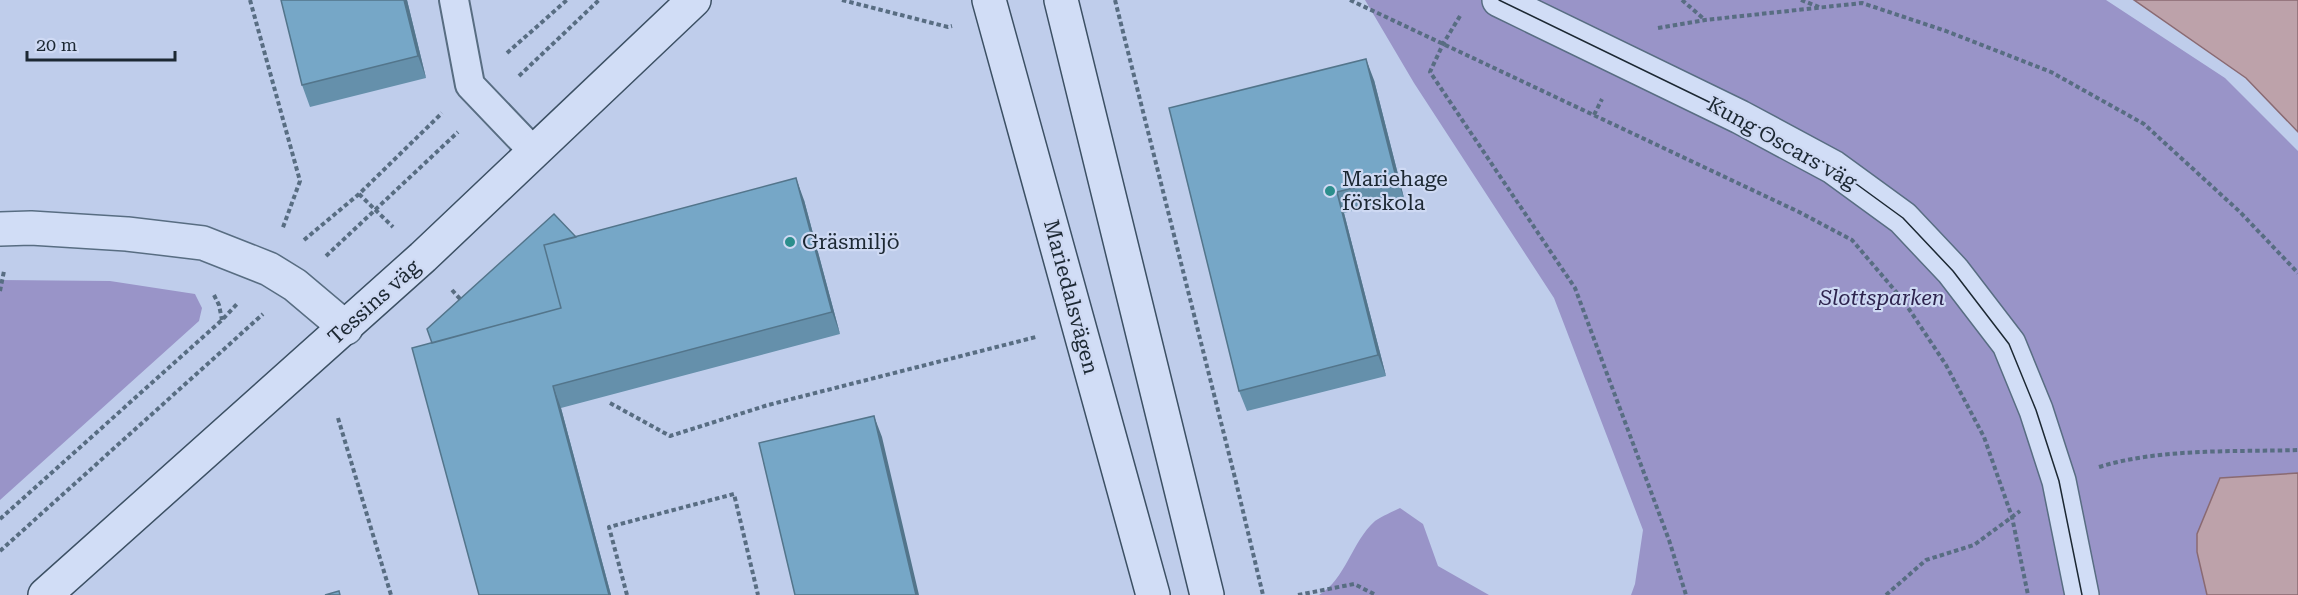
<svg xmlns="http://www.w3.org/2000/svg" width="2298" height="595" viewBox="0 0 2298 595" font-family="'Roboto Serif',serif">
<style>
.green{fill:#9994c8}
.water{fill:#bda2aa;stroke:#8a6a72;stroke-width:1.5}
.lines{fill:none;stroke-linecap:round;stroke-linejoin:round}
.lane-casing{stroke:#586d82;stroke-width:32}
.street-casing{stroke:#586d82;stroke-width:36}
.secondary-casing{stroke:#3c5064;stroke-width:36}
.path{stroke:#586d82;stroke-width:4;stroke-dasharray:4.5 3;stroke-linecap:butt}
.lane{stroke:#d1ddf6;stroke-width:28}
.street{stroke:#d1ddf6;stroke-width:33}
.secondary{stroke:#d1ddf6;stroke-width:33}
.tram{stroke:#1c2833;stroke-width:1.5}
.wall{fill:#6590ab}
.shaded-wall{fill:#53758b}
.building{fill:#76a7c7;stroke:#53758b;stroke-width:1.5}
.poi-dot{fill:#2c8e8c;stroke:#ced9f3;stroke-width:2}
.labels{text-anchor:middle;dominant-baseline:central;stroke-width:4.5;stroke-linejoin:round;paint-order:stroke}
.street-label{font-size:21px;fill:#1c2833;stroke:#ced9f3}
.poi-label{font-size:21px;fill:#1c2833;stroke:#ced9f3;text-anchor:start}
.park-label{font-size:21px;font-style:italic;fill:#2e244e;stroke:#ced9f3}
</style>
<rect width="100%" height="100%" fill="#bfcdeb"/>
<path class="green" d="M 1365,0 L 2106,0 L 2225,78 L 2298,151 L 2298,595 L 1631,595 L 1635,584 L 1643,530 L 1554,298 L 1414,83 Z
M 0,280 L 110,281 L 195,294 L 202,308 L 199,321 L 0,500 Z
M 1400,508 L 1423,524 L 1438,566 L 1489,595 L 1319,595 C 1346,579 1352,541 1375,521 C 1382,516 1392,512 1400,508 Z"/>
<path class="water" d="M 2134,0 L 2298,0 L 2298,132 L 2246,78 Z
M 2298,473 L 2298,595 L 2207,595 L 2197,552 L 2197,534 L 2220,478 Z"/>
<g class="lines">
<defs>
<path id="lane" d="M 454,0 L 470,85 L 534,152"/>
<path id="street" d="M 1499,0 L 1740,117 L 1833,167 L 1903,218 L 1953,271 L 2009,344 L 2036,410 L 2059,481 L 2082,595
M 0,229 L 31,228 L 127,234 L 203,243 L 269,269 L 295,285 L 346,328"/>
<path id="secondary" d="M 989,0 L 1153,595
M 1061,0 L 1207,595
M 45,595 L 423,257 L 694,0"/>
</defs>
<use href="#lane" class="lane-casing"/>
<use href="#street" class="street-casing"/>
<use href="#secondary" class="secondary-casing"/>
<path class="path" d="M 250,0 L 300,181 L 282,230
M 842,0 L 948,27 L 952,26
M 1115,0 L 1236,482 L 1263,595
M 1350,0 L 1799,212 L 1852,240 L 1903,300 L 1946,365 L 1984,437 L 2012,517 L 2028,595
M 1682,0 L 1704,19
M 1801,0 L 1819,7
M 1460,16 L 1443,44 L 1430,72 L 1575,288 L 1669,540 L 1686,595
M 1658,28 L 1705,20 L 1862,3 L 1946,31 L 2051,72 L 2144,124 L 2240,212 L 2298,273
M 507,53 L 567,0
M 519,76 L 599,0
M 1594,115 L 1602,99
M 359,194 L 393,227
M 304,240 L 359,194 L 442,113
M 326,256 L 458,132
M 452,290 L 461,300
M 0,291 L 4,271
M 214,295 L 219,305 L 222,320
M 610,403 L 670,436 L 768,405 L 1036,337
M 338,418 L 391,595
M 2099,467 C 2160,448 2235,452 2298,450
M 0,519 L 222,320 L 238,303
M 0,551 L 263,314
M 627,595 L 609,527 L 734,494 L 758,595
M 1298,595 L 1354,584 L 1376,595
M 1886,595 L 1926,560 L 1974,545 L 2020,511"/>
<use href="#lane" class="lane"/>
<use href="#street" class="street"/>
<use href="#secondary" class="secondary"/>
<path class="tram" d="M 1499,0 L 1740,117 L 1833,167 L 1903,218 L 1953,271 L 2009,344 L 2036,410 L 2059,481 L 2082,595"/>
</g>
<path class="wall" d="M 407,0 L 426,78 L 310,107 L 302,85 Z
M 1374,80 L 1404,198 L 1344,213 L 1386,376 L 1247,411 L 1239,391 Z
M 804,200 L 840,334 L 561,408 L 611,595 L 479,595 L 432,343 L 576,237 Z"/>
<path class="shaded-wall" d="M 404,0 L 407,0 L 426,78 L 418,56 Z
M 1366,59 L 1374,80 L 1404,198 L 1396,177 Z
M 796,178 L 804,200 L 840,334 L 832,312 Z
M 1337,192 L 1344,213 L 1386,376 L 1378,355 Z
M 553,386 L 561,408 L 611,595 L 609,595 Z
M 874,416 L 882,437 L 919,595 L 916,595 Z"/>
<path class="building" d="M 281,0 L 404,0 L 418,56 L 302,85 Z
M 1366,59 L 1396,177 L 1337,192 L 1378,355 L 1239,391 L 1169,108 Z
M 796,178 L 832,312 L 553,386 L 609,595 L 479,595 L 412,348 L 561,308 L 544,245 Z
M 554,214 L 576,237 L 544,245 L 561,308 L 432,343 L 427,329 Z
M 874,416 L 916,595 L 795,595 L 759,443 Z
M 339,591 L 340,595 L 325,595 Z"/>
<g class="poi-dot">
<circle cx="1330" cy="191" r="6"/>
<circle cx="790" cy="242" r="6"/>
</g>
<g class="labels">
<g class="street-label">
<text transform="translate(1782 143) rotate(29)">Kung Oscars väg</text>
<text transform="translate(1071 297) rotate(75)">Mariedalsvägen</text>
<text transform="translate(374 302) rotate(-42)">Tessins väg</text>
</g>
<g class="poi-label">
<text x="1342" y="179">Mariehage<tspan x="1342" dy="24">förskola</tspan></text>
<text x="802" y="242">Gräsmiljö</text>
</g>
<g class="park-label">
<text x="1882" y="298">Slottsparken</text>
</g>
</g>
<path d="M27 51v9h148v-9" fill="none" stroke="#1c2833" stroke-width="3"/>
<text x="36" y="51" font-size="18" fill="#1c2833" stroke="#ced9f3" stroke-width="4.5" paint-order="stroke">20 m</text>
</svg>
